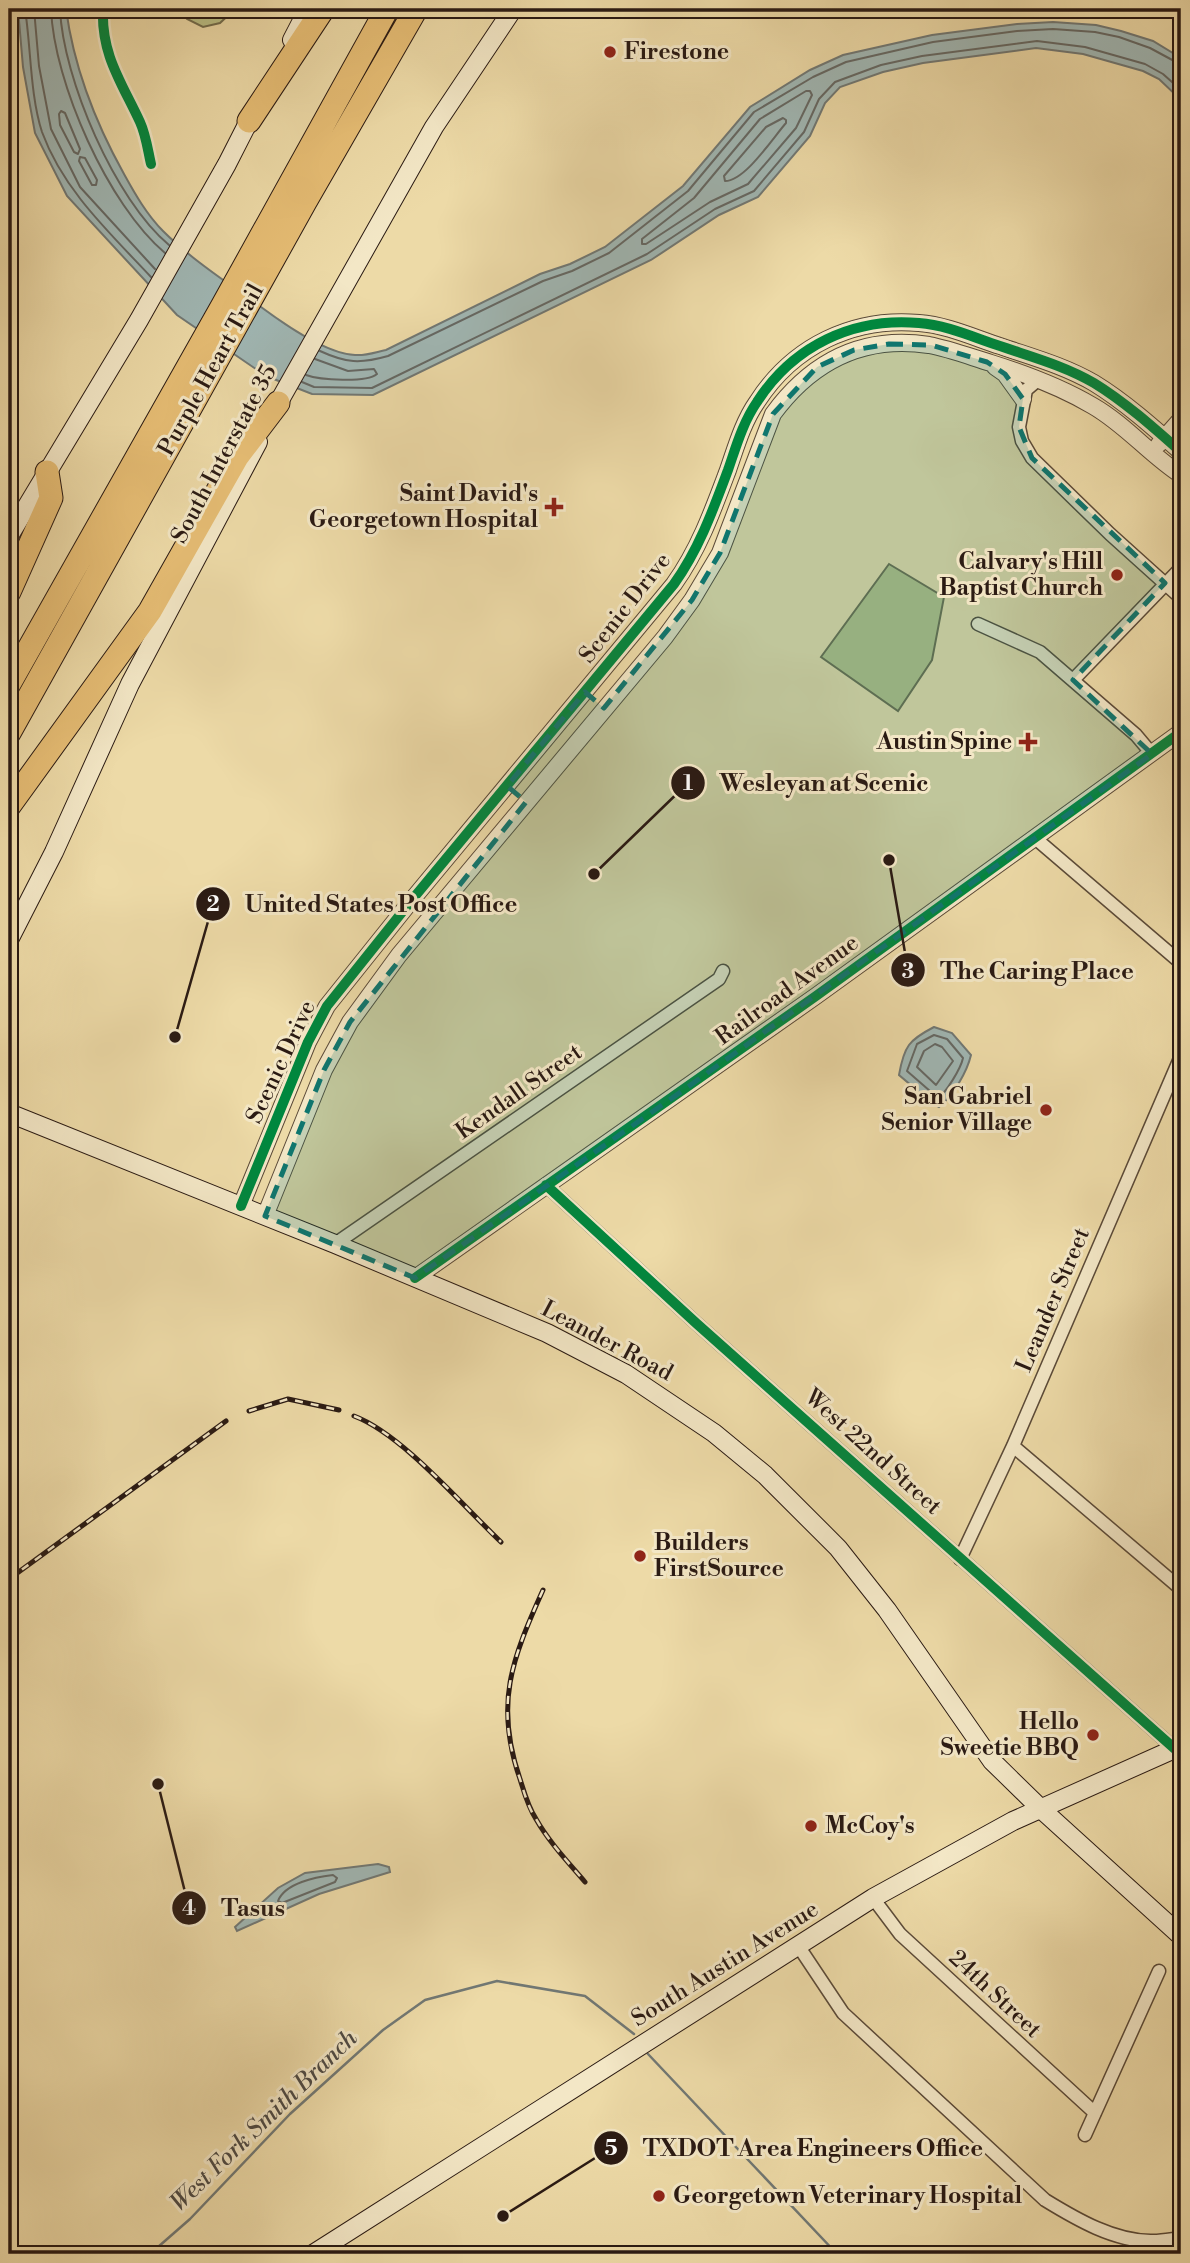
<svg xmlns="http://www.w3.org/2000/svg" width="1190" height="2263" viewBox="0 0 1190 2263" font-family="'Libre Bodoni',serif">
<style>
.green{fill:#babf85;stroke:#726c4c;stroke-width:2}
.water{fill:#a0b7b4;stroke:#717874;stroke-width:2}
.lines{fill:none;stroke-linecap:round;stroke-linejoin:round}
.shore{stroke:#656864;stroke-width:2}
.stream{stroke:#717874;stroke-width:2.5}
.minor-casing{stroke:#5b4a38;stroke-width:15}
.tertiary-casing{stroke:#5b4a38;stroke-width:18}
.secondary-casing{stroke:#2a1a13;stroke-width:20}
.motorway-casing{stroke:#2a1a13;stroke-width:25}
.minor{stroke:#f3e7c6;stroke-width:12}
.tertiary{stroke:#f3e7c6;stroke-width:16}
.secondary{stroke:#f3e7c6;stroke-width:18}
.motorway{stroke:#e6bd74;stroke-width:23}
.rail-casing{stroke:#2a1a13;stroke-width:5}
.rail{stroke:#f3e7c6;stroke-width:2.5;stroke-dasharray:8;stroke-linecap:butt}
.cycleway-casing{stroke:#f3e7c6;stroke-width:15}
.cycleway{stroke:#00873e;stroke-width:10}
.marked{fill:#0f766e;fill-opacity:0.2;stroke:#0f766e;stroke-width:5;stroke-dasharray:14 9;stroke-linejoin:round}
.poi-dot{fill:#8f2418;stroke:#f3e7c6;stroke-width:2.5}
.labels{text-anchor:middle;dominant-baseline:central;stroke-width:6;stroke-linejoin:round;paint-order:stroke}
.poi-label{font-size:23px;font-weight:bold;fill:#2a1a13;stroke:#f3e7c6;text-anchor:end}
.street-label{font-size:23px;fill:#2a1a13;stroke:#f3e7c6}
.water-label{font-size:24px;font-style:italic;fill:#4d4943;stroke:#f3e7c6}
.leader{fill:none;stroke:#2a1a13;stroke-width:2.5}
.callout-dot{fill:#2a1a13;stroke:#f3e7c6;stroke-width:2.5}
.mark-label{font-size:21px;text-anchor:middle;font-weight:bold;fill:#fff}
.callout-label{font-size:24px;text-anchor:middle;font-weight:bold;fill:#2a1a13;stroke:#f3e7c6;stroke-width:6;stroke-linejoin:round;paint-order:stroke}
</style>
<rect width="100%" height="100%" fill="#eddaa7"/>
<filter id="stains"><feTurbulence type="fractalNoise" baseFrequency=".00286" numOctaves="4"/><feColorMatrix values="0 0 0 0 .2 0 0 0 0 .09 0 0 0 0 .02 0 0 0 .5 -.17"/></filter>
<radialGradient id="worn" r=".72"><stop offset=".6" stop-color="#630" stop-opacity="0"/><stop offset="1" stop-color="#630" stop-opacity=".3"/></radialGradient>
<path class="green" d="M 178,9 L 235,9 L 220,23 L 203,27 L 187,19 Z
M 889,564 L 944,597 L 932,660 L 898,711 L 821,657 Z"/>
<path class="water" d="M 18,9 L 66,9 C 74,68 95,122 124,174 C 135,194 147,215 163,231 C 192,260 228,283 261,307 C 284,324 326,354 355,355 C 366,356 376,352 386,350 L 540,274 L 570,264 L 605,247 L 683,186 L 750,107 L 810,70 L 843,55 L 932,35 L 1017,24 L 1053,22 L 1096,25 L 1121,31 L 1153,41 L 1181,58 L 1181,100 L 1159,79 L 1143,71 L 1083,54 L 1036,48 L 923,63 L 883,72 L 840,87 L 825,103 L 810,136 L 758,197 L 719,215 L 651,260 L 373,395 L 312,394 L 266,376 L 177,315 L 67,196 L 35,133 L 23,67 Z
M 934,1027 L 952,1033 L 971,1055 C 967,1072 953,1096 939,1107 L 932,1103 L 899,1075 C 904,1046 909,1040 934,1027 Z
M 378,1864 L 389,1867 L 390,1872 L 319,1894 L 237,1931 L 235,1927 L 278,1888 L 305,1873 Z"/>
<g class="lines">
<path class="shore" d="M 25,9 C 31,47 30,95 42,132 C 63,190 110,233 151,277
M 34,9 L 39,66 L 51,129 L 80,187 L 155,269
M 51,9 C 54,83 108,205 165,253
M 60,9 C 63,79 115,200 169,245
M 806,91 L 810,91 L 812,95 L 796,128 L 748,184 L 710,202 L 646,244 L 642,244 L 642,239 L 694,198 L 760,119 Z
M 61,111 L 65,113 L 80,149 L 78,154 L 74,152 L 60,125 L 59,114 Z
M 783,118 L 786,120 L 786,123 C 772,139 745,181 725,181 L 724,176 L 766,127 Z
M 80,157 L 85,158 L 97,180 L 96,185 L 92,185 L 79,161 Z
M 320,351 C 346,363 360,364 388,356 L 543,281 L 572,271 L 609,253 L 688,191 L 754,112 L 813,77 L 846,62 L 933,42 L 1017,31 L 1053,29 L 1095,32 L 1119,37 L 1150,48 L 1176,62 L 1181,63
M 306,375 C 320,380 366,383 377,374 L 374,369 L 348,371 L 315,359
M 302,382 L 314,387 L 372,388 L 647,254 L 715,209 L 754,191 L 804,132 L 819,99 L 835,82 L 881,65 L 922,56 L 1037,41 L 1085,47 L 1145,64 L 1163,74 L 1181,90
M 934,1035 L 947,1039 L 963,1058 C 961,1068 946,1093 938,1098 L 907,1071 L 917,1044 Z
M 935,1044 L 942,1047 L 953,1061 L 936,1085 L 917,1067 L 924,1051 Z
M 333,1875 L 337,1878 L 335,1882 L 282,1903 L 278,1901 C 285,1883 316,1877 333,1875 Z"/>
<path class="stream" d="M 648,2054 L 837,2254
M 150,2254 L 190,2219 L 290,2114 L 383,2030 L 425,2000 L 497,1981 L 585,1996 L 634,2034"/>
<defs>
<path id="minor" d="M 1039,379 L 1026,390 L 1019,427 L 1022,441 L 1032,458 L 1110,534 L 1181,598
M 978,624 L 1040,652 L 1136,735 L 1152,754
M 1073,680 L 1181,568
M 1035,838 L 1181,963
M 546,1185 L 696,1323 L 1175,1749
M 335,1244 L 719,979 L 723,971
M 1013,1446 L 1181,1589
M 960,1559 L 1013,1446 L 1181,1056
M 873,1898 L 900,1934 L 1095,2113
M 799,1947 L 843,2013 L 1045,2200 C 1076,2219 1115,2242 1153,2241 C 1163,2241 1172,2239 1181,2238
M 1085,2135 L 1159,1971"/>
<path id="tertiary" d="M 995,367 L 1005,374 L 1023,399
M 1159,444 L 1181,419
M 241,1206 L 308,1042 L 327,1006 L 411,901 L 674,584 C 699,549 713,510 728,470 C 736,447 743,422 757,402 C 793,346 853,317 919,323 C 947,325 975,338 1000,346 C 1032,357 1065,366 1094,383 C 1125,402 1154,428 1181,452
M 265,1216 L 324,1070 L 350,1022 L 399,955 L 665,637 L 692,600 L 720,553 L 773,414 C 812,361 863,335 929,345 C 950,349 971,357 991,363 C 1026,374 1061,387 1093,406 C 1126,425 1150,455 1181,475
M 415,1278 L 816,996 L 1181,732"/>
<path id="secondary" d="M 292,40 L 308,9
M 272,414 L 434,127 L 513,9
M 9,536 L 139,320 L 227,164 L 254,111
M 9,940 L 54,852 L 130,684 L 258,442
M 9,1113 L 335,1244 L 547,1333 L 626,1374 L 714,1433 L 765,1475 L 838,1548 L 887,1610 L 992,1761 L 1040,1808 L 1181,1936
M 313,2254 L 873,1898 L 1013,1821 L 1181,1746"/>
<path id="motorway" d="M 249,121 L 323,9
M 9,592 L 51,498 L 47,472
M 9,684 L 222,307 L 387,9
M 9,733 L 305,202 L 416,9
M 9,806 L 150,611 L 237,457 L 278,403"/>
</defs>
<use href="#minor" class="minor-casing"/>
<use href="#tertiary" class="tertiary-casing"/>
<use href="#secondary" class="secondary-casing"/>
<use href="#motorway" class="motorway-casing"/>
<use href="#minor" class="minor"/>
<use href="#tertiary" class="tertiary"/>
<use href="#secondary" class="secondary"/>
<use href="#motorway" class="motorway"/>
<defs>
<path id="rail" d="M 249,1411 L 288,1399 L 339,1410
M 354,1416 C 402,1434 462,1505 501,1542
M 9,1579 L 226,1421
M 543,1590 C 512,1659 494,1704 520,1779 C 524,1792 528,1807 536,1819 C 549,1842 568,1862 585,1882"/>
</defs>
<use href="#rail" class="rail-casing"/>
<use href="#rail" class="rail"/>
<defs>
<path id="cycleway" d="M 103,9 C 101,55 122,83 140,122 C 146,135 148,151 151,164
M 546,1185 L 696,1323 L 1175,1749
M 241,1206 L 308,1042 L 327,1006 L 411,901 L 674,584 C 699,549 713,510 728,470 C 736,447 743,422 757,402 C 793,346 853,317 919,323 C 947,325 975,338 1000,346 C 1032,357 1065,366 1094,383 C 1125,402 1154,428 1181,452
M 415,1278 L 816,996 L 1181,732"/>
</defs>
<use href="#cycleway" class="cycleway-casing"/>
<use href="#cycleway" class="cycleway"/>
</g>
<path class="marked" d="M 889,344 L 931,345 L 987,362 L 1005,374 L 1023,399 L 1019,427 L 1032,458 L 1165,583 L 1073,680 L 1152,754 L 685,1089 L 415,1278 L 265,1216 L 324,1070 L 350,1022 L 526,802 L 507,786 L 585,692 L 604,708 L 692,600 L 720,553 L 773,414 L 817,367 L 854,350 Z"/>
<g class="poi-dot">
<circle cx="610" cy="52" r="7"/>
<path d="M550.5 496.5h7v7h7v7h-7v7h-7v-7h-7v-7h7z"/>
<circle cx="1117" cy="575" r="7"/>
<path d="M1024.5 731.5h7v7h7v7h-7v7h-7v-7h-7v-7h7z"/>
<circle cx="1046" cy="1110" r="7"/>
<circle cx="640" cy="1556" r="7"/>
<circle cx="1093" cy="1735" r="7"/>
<circle cx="811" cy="1826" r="7"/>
<circle cx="659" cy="2196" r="7"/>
</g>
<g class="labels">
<g class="poi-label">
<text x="624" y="52" text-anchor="start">Firestone</text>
<text x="538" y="494">Saint David's<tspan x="538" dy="26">Georgetown Hospital</tspan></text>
<text x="1103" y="562">Calvary's Hill<tspan x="1103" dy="26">Baptist Church</tspan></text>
<text x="1012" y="742">Austin Spine</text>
<text x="1032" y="1097">San Gabriel<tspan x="1032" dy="26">Senior Village</tspan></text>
<text x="654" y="1543" text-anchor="start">Builders<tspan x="654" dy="26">FirstSource</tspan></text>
<text x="1079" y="1722">Hello<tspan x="1079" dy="26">Sweetie BBQ</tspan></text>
<text x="825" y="1826" text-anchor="start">McCoy's</text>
<text x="673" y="2196" text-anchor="start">Georgetown Veterinary Hospital</text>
</g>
<g class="street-label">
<text transform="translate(211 370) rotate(-61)">Purple Heart Trail</text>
<text transform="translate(224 454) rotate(-62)">South Interstate 35</text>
<text transform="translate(625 608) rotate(-52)">Scenic Drive</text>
<text transform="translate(787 990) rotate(-36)">Railroad Avenue</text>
<text transform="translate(281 1062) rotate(-65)">Scenic Drive</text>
<text transform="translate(519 1092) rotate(-35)">Kendall Street</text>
<text transform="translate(1053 1300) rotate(-67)">Leander Street</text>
<text transform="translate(607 1341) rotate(28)">Leander Road</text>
<text transform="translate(873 1452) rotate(42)">West 22nd Street</text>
<text transform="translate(725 1964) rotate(-32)">South Austin Avenue</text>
<text transform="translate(995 1994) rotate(43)">24th Street</text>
</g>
<g class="water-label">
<text transform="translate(264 2121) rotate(-44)">West Fork Smith Branch</text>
</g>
</g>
<path class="leader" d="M594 874L688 783M175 1037L213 904M889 860L908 970M158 1784L189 1908M503 2216L611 2148"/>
<g class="callout-dot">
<circle cx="594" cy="874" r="7"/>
<circle cx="175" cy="1037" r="7"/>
<circle cx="889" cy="860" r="7"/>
<circle cx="158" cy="1784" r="7"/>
<circle cx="503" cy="2216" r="7"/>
<circle cx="688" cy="783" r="18"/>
<circle cx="213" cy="904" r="18"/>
<circle cx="908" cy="970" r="18"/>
<circle cx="189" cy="1908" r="18"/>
<circle cx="611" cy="2148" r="18"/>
</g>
<g class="mark-label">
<text x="688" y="790">1</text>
<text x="213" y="911">2</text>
<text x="908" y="978">3</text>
<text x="189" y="1915">4</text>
<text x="611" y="2155">5</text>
</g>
<g class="callout-label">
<text x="824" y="791">Wesleyan at Scenic</text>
<text x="381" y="912">United States Post Office</text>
<text x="1037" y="979">The Caring Place</text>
<text x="253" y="1916">Tasus</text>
<text x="813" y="2156">TXDOT Area Engineers Office</text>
</g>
<rect width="1190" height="2263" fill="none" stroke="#eddaa7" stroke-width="35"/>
<rect x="10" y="10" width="1169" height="2242" fill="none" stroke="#2a1a13" stroke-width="3.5"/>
<rect x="18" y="18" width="1155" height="2228" fill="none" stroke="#2a1a13" stroke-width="2"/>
<rect width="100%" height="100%" filter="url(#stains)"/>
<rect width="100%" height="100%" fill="url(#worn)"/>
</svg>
